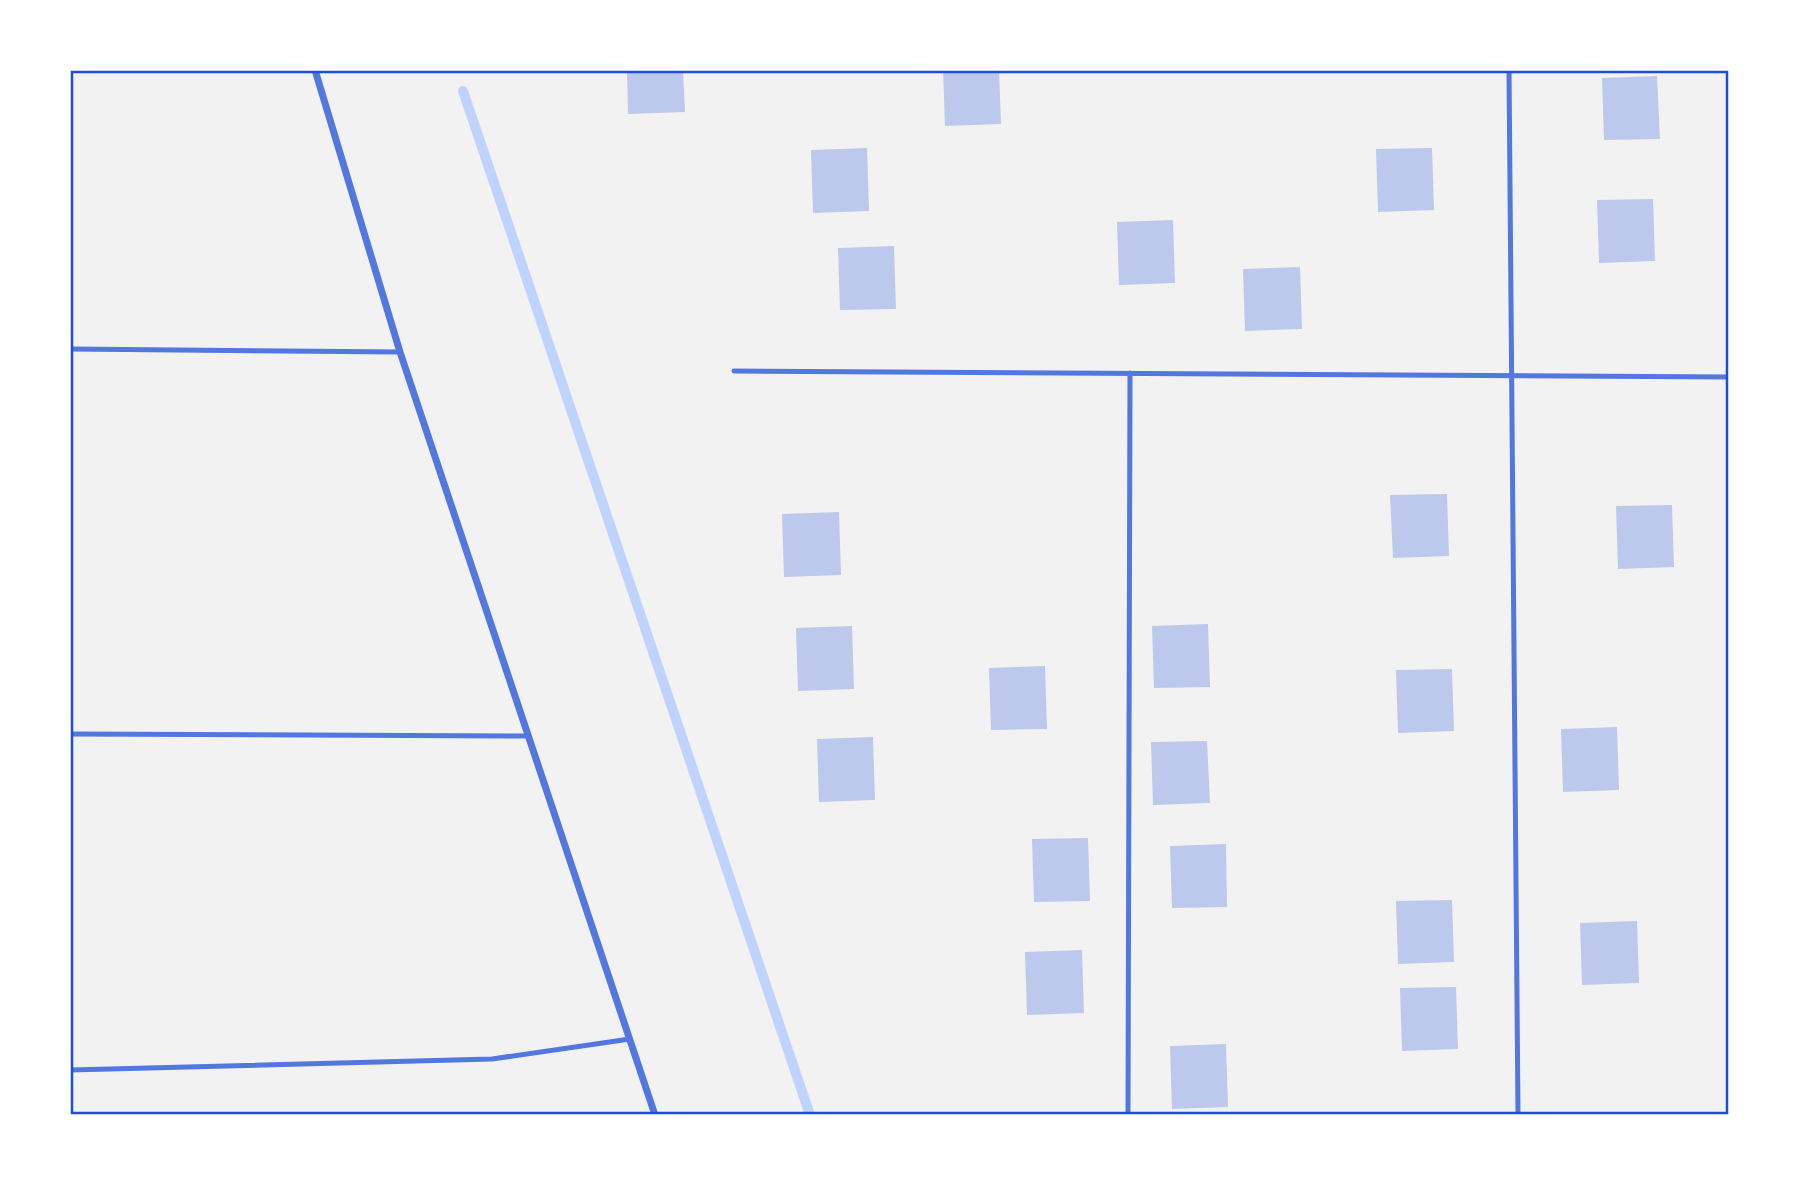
<svg xmlns="http://www.w3.org/2000/svg" width="1799" height="1185" viewBox="0 0 1799 1185" font-family="'Open Sans',sans-serif">
<style>
.lines{fill:none;stroke-linecap:round;stroke-linejoin:round}
.stream{stroke:#bfd3fe;stroke-width:10}
.building{fill:#bdc9ec}
.service{stroke:#5277de;stroke-width:5}
.minor{stroke:#5277de;stroke-width:7}
.neatline{fill:none;stroke:#1d4ed8;stroke-width:2.5}
</style>
<rect width="100%" height="100%" fill="#f2f2f2"/>
<g class="lines">
<path class="stream" d="M 463,91 L 810,1115"/>
</g>
<path class="building" d="M 627,70 L 683,70 L 685,112 L 628,114 Z
M 943,70 L 999,70 L 1001,124 L 945,126 Z
M 1657,76 L 1660,139 L 1604,140 L 1602,78 Z
M 867,148 L 869,211 L 813,213 L 811,150 Z
M 1432,148 L 1434,210 L 1378,212 L 1376,149 Z
M 1653,199 L 1655,261 L 1599,263 L 1597,200 Z
M 1173,220 L 1175,283 L 1119,285 L 1117,222 Z
M 894,246 L 896,309 L 840,310 L 838,248 Z
M 1300,267 L 1302,329 L 1245,331 L 1243,269 Z
M 1447,494 L 1449,556 L 1393,558 L 1390,495 Z
M 1672,505 L 1674,567 L 1618,569 L 1616,506 Z
M 839,512 L 841,575 L 784,577 L 782,514 Z
M 1208,624 L 1210,687 L 1154,688 L 1152,626 Z
M 852,626 L 854,689 L 798,691 L 796,628 Z
M 1045,666 L 1047,729 L 991,730 L 989,668 Z
M 1452,669 L 1454,731 L 1398,733 L 1396,670 Z
M 1617,727 L 1619,790 L 1563,792 L 1561,729 Z
M 873,737 L 875,800 L 819,802 L 817,739 Z
M 1207,741 L 1210,803 L 1153,805 L 1151,742 Z
M 1088,838 L 1090,901 L 1034,902 L 1032,839 Z
M 1226,844 L 1227,907 L 1172,908 L 1170,846 Z
M 1452,900 L 1454,962 L 1398,964 L 1396,901 Z
M 1637,921 L 1639,983 L 1582,985 L 1580,923 Z
M 1082,950 L 1084,1013 L 1027,1015 L 1025,952 Z
M 1456,987 L 1458,1049 L 1402,1051 L 1400,988 Z
M 1226,1044 L 1228,1107 L 1172,1109 L 1170,1046 Z"/>
<g class="lines">
<path class="service" d="M 1509,70 L 1518,1115
M 70,349 L 400,352
M 734,371 L 1729,377
M 70,734 L 529,736
M 70,1070 L 492,1059 L 630,1039
M 1128,1115 L 1130,373"/>
<path class="minor" d="M 315,70 L 400,352 L 655,1115"/>
</g>
<rect width="1799" height="1185" fill="none" stroke="#ffffff" stroke-width="144"/>
<rect x="72" y="72" width="1655" height="1041" class="neatline"/>
</svg>
